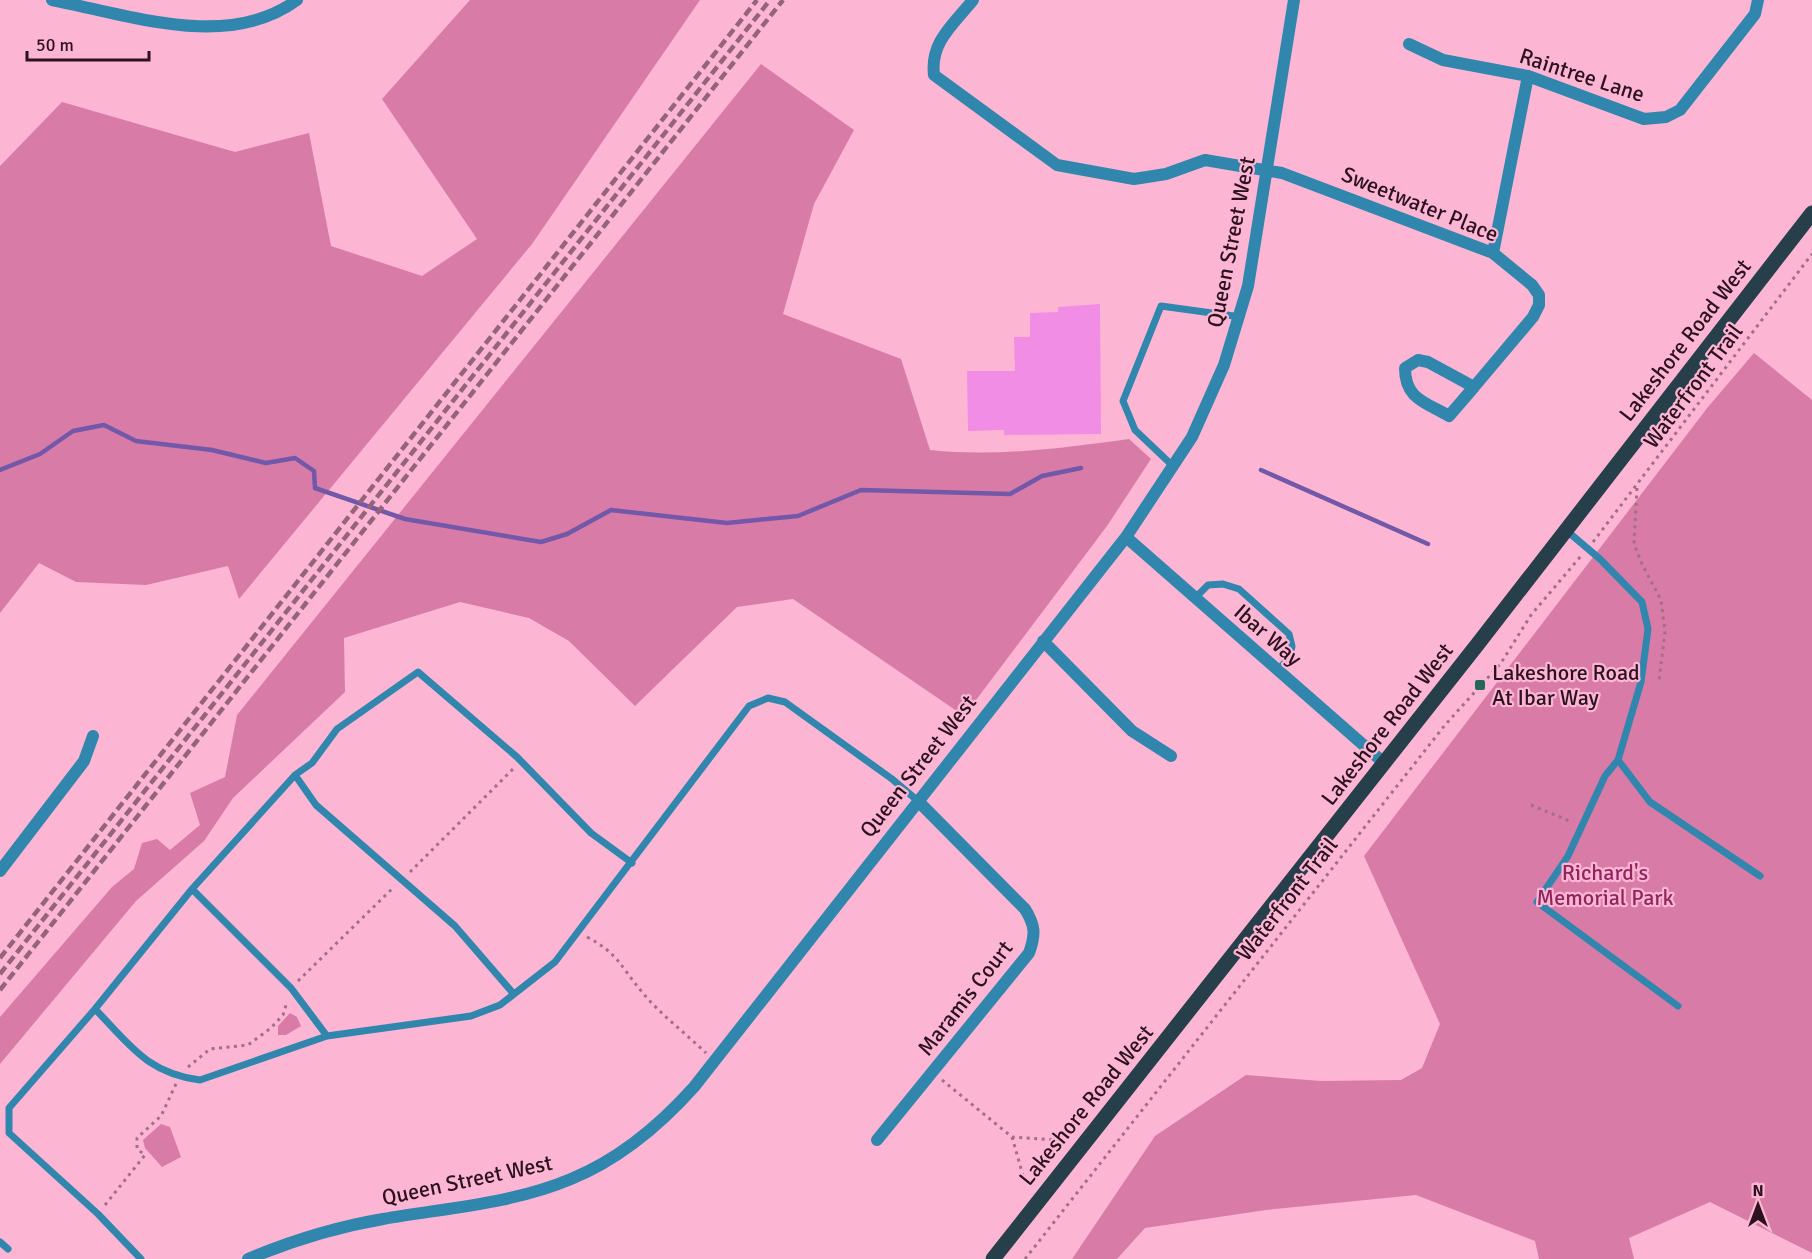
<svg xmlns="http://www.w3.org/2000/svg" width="1812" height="1259" viewBox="0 0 1812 1259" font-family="Signika,sans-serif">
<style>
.green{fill:#d97ba7}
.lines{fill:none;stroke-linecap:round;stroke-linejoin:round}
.stream{stroke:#7158a9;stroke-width:4.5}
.building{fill:#f18de4}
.path{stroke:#a26f86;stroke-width:3;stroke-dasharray:3 4.5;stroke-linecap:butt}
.lane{stroke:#3086ad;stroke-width:7}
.street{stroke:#3086ad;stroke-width:12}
.primary{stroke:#263f4b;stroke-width:15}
.rail{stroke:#946479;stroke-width:4.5;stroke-dasharray:9 4.5;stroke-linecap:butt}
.poi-dot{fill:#276755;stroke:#fcb6d4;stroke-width:2}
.labels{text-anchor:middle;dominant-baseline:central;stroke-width:4.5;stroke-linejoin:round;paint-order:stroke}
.street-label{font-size:22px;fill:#2b121e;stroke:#fcb6d4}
.poi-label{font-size:22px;fill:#2b121e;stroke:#fcb6d4;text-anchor:start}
.park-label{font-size:22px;fill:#90245f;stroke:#fcb6d4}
</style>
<rect width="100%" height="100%" fill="#fcb6d4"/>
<path class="green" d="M 470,0 L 700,0 L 532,244 L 239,599 L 228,566 L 146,585 L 76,582 L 39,563 L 0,613 L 0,166 L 62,102 L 235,152 L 309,133 L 331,246 L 422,276 L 477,239 L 382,99 Z
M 761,64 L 854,130 L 814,204 L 783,314 L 901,359 L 930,450 C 996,457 1064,448 1129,439 L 1151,459 L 1107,526 L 964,716 L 793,599 L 737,607 L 635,706 L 569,641 L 529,618 L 460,602 L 344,638 L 345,692 L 233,798 L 204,841 L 136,901 L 0,1064 L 0,1017 L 112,887 L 134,869 L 142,843 L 157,839 L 170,850 L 200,825 L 190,793 L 225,777 L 237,715 Z
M 1754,353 L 1812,400 L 1812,1253 L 1710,1202 L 1629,1238 L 1634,1259 L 1539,1259 L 1535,1241 L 1416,1195 L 1266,1210 L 1145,1228 L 1117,1259 L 1072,1259 L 1155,1136 L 1246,1075 L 1321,1081 L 1401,1080 L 1422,1068 L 1440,1024 L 1364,856 L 1708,407 Z
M 290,1013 L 297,1017 L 301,1026 L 286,1035 L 278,1035 L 278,1026 Z
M 161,1124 L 170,1127 L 181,1157 L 162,1167 L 145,1148 L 143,1140 Z"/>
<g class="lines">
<path class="stream" d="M 0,470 L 40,454 L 73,431 L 104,425 L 136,441 L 212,450 L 266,463 L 295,458 L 314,471 L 315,488 L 405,519 L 541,542 L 567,534 L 611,510 L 727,523 L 798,516 L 861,490 L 1010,494 L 1042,476 L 1081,468
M 1261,470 L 1428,544"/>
</g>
<path class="building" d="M 1100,304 L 1101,434 L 1004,435 L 1004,430 L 968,431 L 967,371 L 1015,371 L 1014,337 L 1030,337 L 1030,313 L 1058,312 L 1058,307 Z"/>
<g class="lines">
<path class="path" d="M 1637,488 L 1634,544 L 1642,564 L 1661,600 L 1665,632 L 1659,681
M 1593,542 L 1812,254
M 1531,805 L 1572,822
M 410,872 L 513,769
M 587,937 C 618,953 621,967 642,992 C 660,1014 685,1033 706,1053
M 298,981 L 394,887
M 188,1067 L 210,1049 L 248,1045 L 271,1028 L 283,1015 L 287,1002
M 942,1080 L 1012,1137 L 1055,1140
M 1012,1137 L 1024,1179
M 105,1205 L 145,1155 L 137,1149 L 137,1138 L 161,1116 L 176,1084
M 1025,1259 L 1445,725 L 1501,663 L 1531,615 L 1581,556"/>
<path class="lane" d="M 1174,467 L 1135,430 L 1123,401 L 1161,306 L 1241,317
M 1567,531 L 1600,559 L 1642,602 L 1648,629 L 1641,682 L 1618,760 L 1605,776 L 1568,856 L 1537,902 L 1678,1006
M 1195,598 L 1208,585 L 1223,584 L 1239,589 L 1289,634 L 1292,646 L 1290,657 L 1277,671
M 1618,760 L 1650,802 L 1760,876
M 295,775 L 316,805 L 455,926 L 513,993
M 192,889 L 291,988 L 327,1036
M 95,1009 C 130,1045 147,1073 200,1080 L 327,1036 L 471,1016 L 500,1005 L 555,962 L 749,706 L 768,698 L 785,702 L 892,779 L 918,801
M 0,1242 L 8,1249
M 141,1259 L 98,1214 L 9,1133 L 9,1108 L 95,1009 L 192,889 L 295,775 L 312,763 L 337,729 L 418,672 L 517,757 L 591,833 L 632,863"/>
<path class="street" d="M 52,0 C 129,15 228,51 297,0
M 973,0 C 953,25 930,42 934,75 L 1057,165 L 1134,179 L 1166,174 L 1205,160 L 1282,173 L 1493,253 L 1532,285 L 1539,295 L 1539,305 L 1533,317 L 1474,387 L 1428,362 L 1418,360 L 1405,368 C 1405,399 1425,402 1449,416 L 1474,387
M 1409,44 L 1443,60 L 1528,76 L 1644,119 L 1666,117 L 1680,110 L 1755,14 L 1758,0
M 1493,253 L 1528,76
M 1126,537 L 1384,763
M 1043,641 L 1132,731 L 1171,756
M 0,871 L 84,761 L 93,736
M 877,1140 L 1029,953 C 1036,934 1035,925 1025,909 L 918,801
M 248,1259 C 291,1241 336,1227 383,1219 C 445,1208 512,1204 571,1179 C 620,1159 659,1126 694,1087 L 1126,537 L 1192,437 L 1224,365 L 1248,286 L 1294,0"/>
<path class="primary" d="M 993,1259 L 1477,645 L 1812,213"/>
<path class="rail" d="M 0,958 L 757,0
M 0,974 L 770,0
M 0,990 L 783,0"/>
</g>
<rect class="poi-dot" x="1474" y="679" width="12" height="12" rx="3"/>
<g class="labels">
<g class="street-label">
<text transform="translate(1582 75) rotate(18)">Raintree Lane</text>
<text transform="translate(1420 204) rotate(22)">Sweetwater Place</text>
<text transform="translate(1231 242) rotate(-79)">Queen Street West</text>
<text transform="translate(1685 340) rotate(-52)">Lakeshore Road West</text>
<text transform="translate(1693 386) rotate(-53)">Waterfront Trail</text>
<text transform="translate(1268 635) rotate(41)">Ibar Way</text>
<text transform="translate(1387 724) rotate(-52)">Lakeshore Road West</text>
<text transform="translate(918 766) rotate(-52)">Queen Street West</text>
<text transform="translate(1287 899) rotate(-52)">Waterfront Trail</text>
<text transform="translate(965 998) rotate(-52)">Maramis Court</text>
<text transform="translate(1086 1105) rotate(-51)">Lakeshore Road West</text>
<text transform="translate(467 1180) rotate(-12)">Queen Street West</text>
</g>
<g class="poi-label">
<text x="1492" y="672">Lakeshore Road<tspan x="1492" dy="25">At Ibar Way</tspan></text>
</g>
<g class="park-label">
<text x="1605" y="872">Richard's<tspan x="1605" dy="25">Memorial Park</tspan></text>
</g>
</g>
<g transform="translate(1758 1205)" stroke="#fcb6d4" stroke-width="4.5" paint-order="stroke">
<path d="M0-4.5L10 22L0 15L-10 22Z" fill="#2b121e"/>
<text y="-9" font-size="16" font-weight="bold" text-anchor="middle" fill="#2b121e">N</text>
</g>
<path d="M27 51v9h122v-9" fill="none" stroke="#2b121e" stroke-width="3"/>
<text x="36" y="51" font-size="18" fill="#2b121e" stroke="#fcb6d4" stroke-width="4.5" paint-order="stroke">50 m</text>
</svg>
